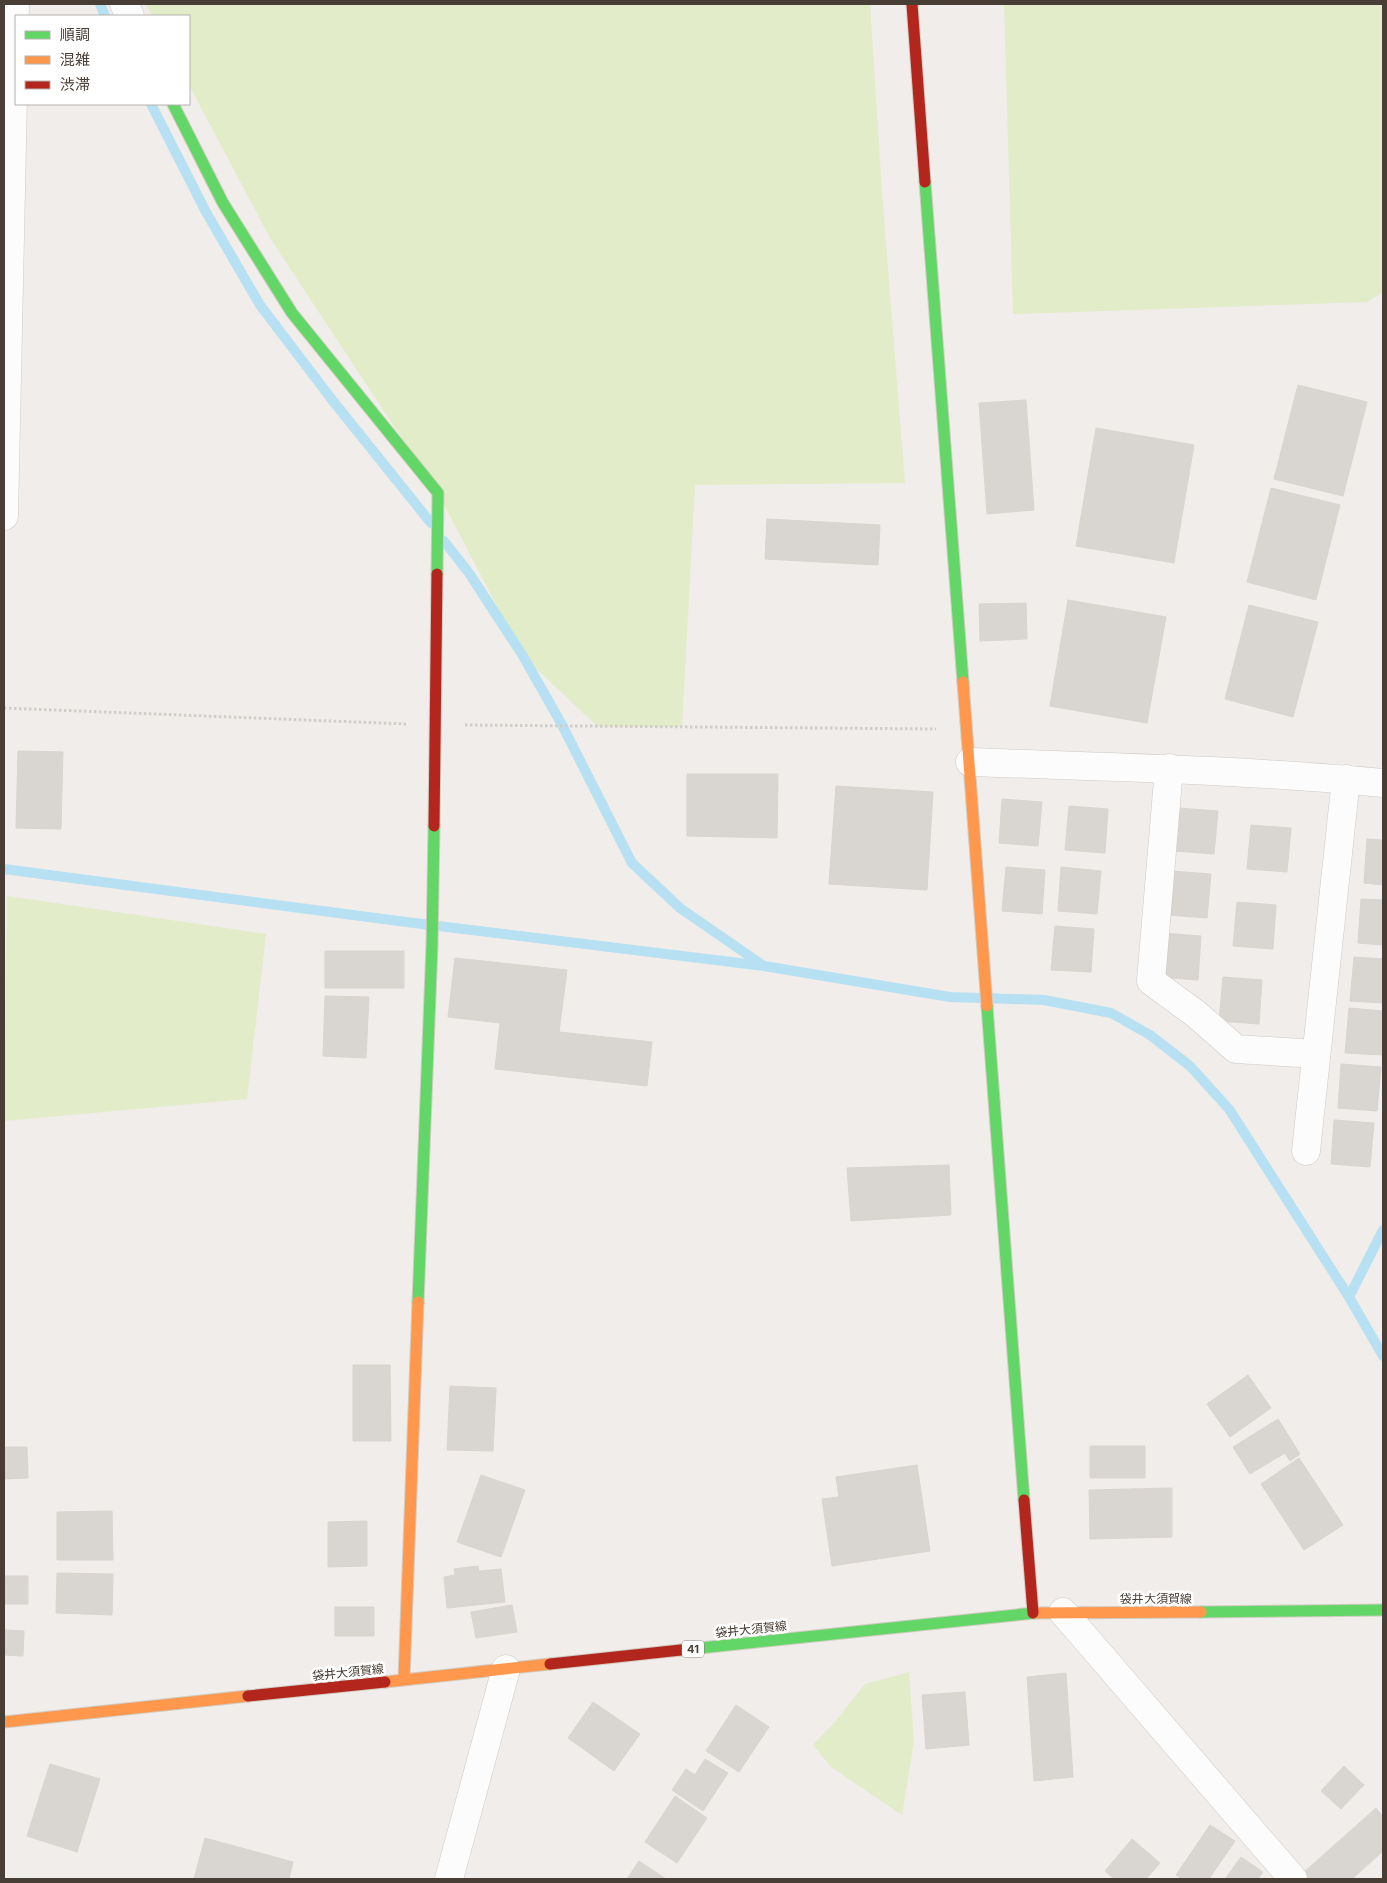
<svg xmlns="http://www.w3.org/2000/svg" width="1387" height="1883" viewBox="0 0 1387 1883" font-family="Inter,'Noto Sans JP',sans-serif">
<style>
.green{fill:#e2ecc8}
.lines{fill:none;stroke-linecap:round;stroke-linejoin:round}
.stream{stroke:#b7e1f2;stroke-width:10}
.building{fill:#d9d5d1;stroke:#d9d4cf}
.street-casing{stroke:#cdcac6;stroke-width:29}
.fast-casing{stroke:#d2ccc1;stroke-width:13}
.slow-casing{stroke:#d2ccc1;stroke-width:13}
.jam-casing{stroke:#d2ccc1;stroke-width:13}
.path{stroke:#d1ceca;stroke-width:3;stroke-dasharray:2.5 2.5;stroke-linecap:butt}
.street{stroke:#fdfcfc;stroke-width:28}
.fast{stroke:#63d668;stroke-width:11}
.slow{stroke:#ff974d;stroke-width:11}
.jam{stroke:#b3261e;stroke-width:11}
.labels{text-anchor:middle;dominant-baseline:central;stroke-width:5;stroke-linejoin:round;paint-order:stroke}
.shield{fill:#fff;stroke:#7f7872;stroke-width:1}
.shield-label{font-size:11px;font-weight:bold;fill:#483e35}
.street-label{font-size:12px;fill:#483e35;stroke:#fff}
</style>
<rect width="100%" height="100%" fill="#f0edea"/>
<path class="green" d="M 146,4 L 870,4 L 882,193 L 905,483 L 695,485 L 682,727 L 597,726 L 523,656 L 438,493 L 270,238 L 189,85 L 189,16 L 152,16 Z
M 1004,4 L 1383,4 L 1383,292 L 1368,302 L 1013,314 Z
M 7,896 L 266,934 L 247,1099 L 4,1121 Z
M 909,1672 L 914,1742 L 902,1815 L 831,1767 L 813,1745 L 835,1722 L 865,1684 Z"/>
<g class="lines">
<path class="stream" d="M 100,4 L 105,16
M 151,104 L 206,212 L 260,305 L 333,401 L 431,523
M 444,541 L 469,573 L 523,656 L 561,723 L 632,863 L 680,908 L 761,964
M 4,869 L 414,923 L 764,966 L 950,997 L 1044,1000 L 1111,1013 L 1150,1035 L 1190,1066 L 1229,1109 L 1349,1297 L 1383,1356
M 1349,1297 L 1383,1230"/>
</g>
<path class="building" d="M 1298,385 L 1367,402 L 1343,496 L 1274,479 Z
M 1026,400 L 1034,510 L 987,514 L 979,403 Z
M 1096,428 L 1194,445 L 1174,563 L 1076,546 Z
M 1271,488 L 1340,505 L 1316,600 L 1247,582 Z
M 767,519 L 880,525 L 878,565 L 765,559 Z
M 1068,600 L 1166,617 L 1147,723 L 1050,706 Z
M 1026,603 L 1027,639 L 980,641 L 979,604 Z
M 1249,605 L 1318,622 L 1293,717 L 1225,699 Z
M 18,751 L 63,752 L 61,829 L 16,828 Z
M 687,774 L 778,774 L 777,838 L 687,836 Z
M 836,786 L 933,792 L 927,890 L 829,884 Z
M 1002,799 L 1042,802 L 1038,846 L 999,843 Z
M 1069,806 L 1108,809 L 1105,853 L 1065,850 Z
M 1179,808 L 1218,811 L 1214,854 L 1175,851 Z
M 1251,825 L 1291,828 L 1287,872 L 1247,869 Z
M 1367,839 L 1383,840 L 1383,885 L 1364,883 Z
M 1006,867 L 1045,870 L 1042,914 L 1002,911 Z
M 1061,867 L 1101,871 L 1097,914 L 1058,911 Z
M 1171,871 L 1211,874 L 1207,918 L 1168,915 Z
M 1361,899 L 1383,900 L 1383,945 L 1358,943 Z
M 1237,902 L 1276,905 L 1273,949 L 1233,946 Z
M 1055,926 L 1094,929 L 1091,972 L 1051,970 Z
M 1162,933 L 1201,936 L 1198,980 L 1158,977 Z
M 325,951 L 404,951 L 404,988 L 325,988 Z
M 1354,957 L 1383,959 L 1383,1003 L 1350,1001 Z
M 455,958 L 567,970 L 559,1032 L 652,1042 L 647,1086 L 495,1069 L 500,1023 L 448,1017 Z
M 1223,977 L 1262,980 L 1259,1024 L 1219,1021 Z
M 325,996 L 369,997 L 366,1058 L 323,1056 Z
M 1349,1008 L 1383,1011 L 1383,1055 L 1345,1053 Z
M 1341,1064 L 1381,1067 L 1377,1111 L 1338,1108 Z
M 1334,1120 L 1374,1123 L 1370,1167 L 1331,1164 Z
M 949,1165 L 951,1215 L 851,1221 L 847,1168 Z
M 353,1365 L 390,1365 L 391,1441 L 353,1441 Z
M 1248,1375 L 1271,1408 L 1230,1437 L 1207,1404 Z
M 450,1386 L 496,1388 L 493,1451 L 447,1450 Z
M 1278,1419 L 1300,1454 L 1290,1461 L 1285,1453 L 1250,1474 L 1233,1447 Z
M 1090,1446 L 1145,1446 L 1145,1478 L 1090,1478 Z
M 4,1447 L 27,1447 L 28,1478 L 4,1479 Z
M 1299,1458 L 1343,1525 L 1304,1550 L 1261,1484 Z
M 917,1465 L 930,1551 L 832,1566 L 822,1499 L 839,1497 L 836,1477 Z
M 481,1475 L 525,1490 L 501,1557 L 457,1542 Z
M 1172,1488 L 1172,1537 L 1090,1539 L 1089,1490 Z
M 112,1511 L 113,1560 L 57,1560 L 57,1512 Z
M 367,1521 L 367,1566 L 328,1567 L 328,1522 Z
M 478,1566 L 479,1571 L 501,1569 L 505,1602 L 447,1608 L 444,1577 L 455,1575 L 454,1569 Z
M 57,1573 L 113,1574 L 112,1615 L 56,1613 Z
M 4,1576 L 28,1576 L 28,1604 L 4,1604 Z
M 512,1605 L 517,1632 L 476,1638 L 471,1612 Z
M 335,1607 L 374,1607 L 374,1636 L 335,1636 Z
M 4,1630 L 24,1631 L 23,1656 L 4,1655 Z
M 1066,1673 L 1073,1777 L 1034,1781 L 1027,1677 Z
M 965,1692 L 969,1745 L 926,1749 L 922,1695 Z
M 593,1702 L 640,1734 L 614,1771 L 568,1738 Z
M 736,1705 L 769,1727 L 739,1772 L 706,1751 Z
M 705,1759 L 728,1773 L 703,1811 L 672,1790 L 686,1769 L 695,1775 Z
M 50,1764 L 100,1779 L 77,1852 L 27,1836 Z
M 1344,1766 L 1364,1785 L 1341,1809 L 1321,1791 Z
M 675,1796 L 707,1818 L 677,1863 L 645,1842 Z
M 1376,1808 L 1383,1817 L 1383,1851 L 1352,1879 L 1309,1879 L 1303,1873 Z
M 1210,1825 L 1235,1841 L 1209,1879 L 1182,1879 L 1176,1875 Z
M 205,1838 L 293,1862 L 289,1879 L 194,1879 Z
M 1132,1839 L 1160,1863 L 1146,1879 L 1114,1879 L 1105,1871 Z
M 1241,1857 L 1263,1872 L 1258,1879 L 1225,1879 Z
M 639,1861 L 666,1879 L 627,1879 Z"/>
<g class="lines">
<defs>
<path id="street" d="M 124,4 L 130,16
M 4,516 L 15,4
M 970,762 C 1108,767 1246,770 1383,783
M 1169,768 L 1151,981 L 1196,1014 L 1236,1049 L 1316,1054
M 1306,1151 L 1346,779
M 1063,1612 L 1293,1879
M 449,1879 L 506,1669"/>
<path id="fast" d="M 173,104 L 223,203 L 292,313 L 438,493 L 437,574
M 925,182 L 963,682
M 987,1006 L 1024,1500
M 418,1302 L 432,945 L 434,826
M 1201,1612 L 1383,1610
M 681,1650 L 1034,1613"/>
<path id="slow" d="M 963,682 L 987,1006
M 1034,1613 L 1201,1612
M 404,1679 L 418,1302
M 385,1682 L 550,1664
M 4,1722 L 248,1696"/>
<path id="jam" d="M 912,4 L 925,182
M 434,826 L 437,574
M 1024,1500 L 1033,1613
M 550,1664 L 681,1650
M 248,1696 L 385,1682"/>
</defs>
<use href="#street" class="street-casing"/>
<use href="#fast" class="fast-casing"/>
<use href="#slow" class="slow-casing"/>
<use href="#jam" class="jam-casing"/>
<path class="path" d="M 4,708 L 406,724
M 465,725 L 936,729"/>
<use href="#street" class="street"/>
<use href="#fast" class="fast"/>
<use href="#slow" class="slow"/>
<use href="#jam" class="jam"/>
</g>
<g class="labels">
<rect class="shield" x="682" y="1640.5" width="22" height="17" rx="4"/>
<g class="shield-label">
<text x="693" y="1649">41</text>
</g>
<g class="street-label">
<text x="1156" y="1598">袋井大須賀線</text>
<text transform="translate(751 1629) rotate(-6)">袋井大須賀線</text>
<text transform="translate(348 1672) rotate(-6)">袋井大須賀線</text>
</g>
</g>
<rect width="1387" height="1883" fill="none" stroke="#483e35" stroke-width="10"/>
<rect x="15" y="15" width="175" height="90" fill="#ffffff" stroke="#b6b2ae"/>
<rect x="25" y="31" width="25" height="8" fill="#63d668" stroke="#b6b2ae"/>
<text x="60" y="40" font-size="15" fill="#483e35">順調</text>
<rect x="25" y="56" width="25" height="8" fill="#ff974d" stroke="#b6b2ae"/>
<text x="60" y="65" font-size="15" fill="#483e35">混雑</text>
<rect x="25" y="81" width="25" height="8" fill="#b3261e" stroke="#b6b2ae"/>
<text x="60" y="90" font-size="15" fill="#483e35">渋滞</text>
</svg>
